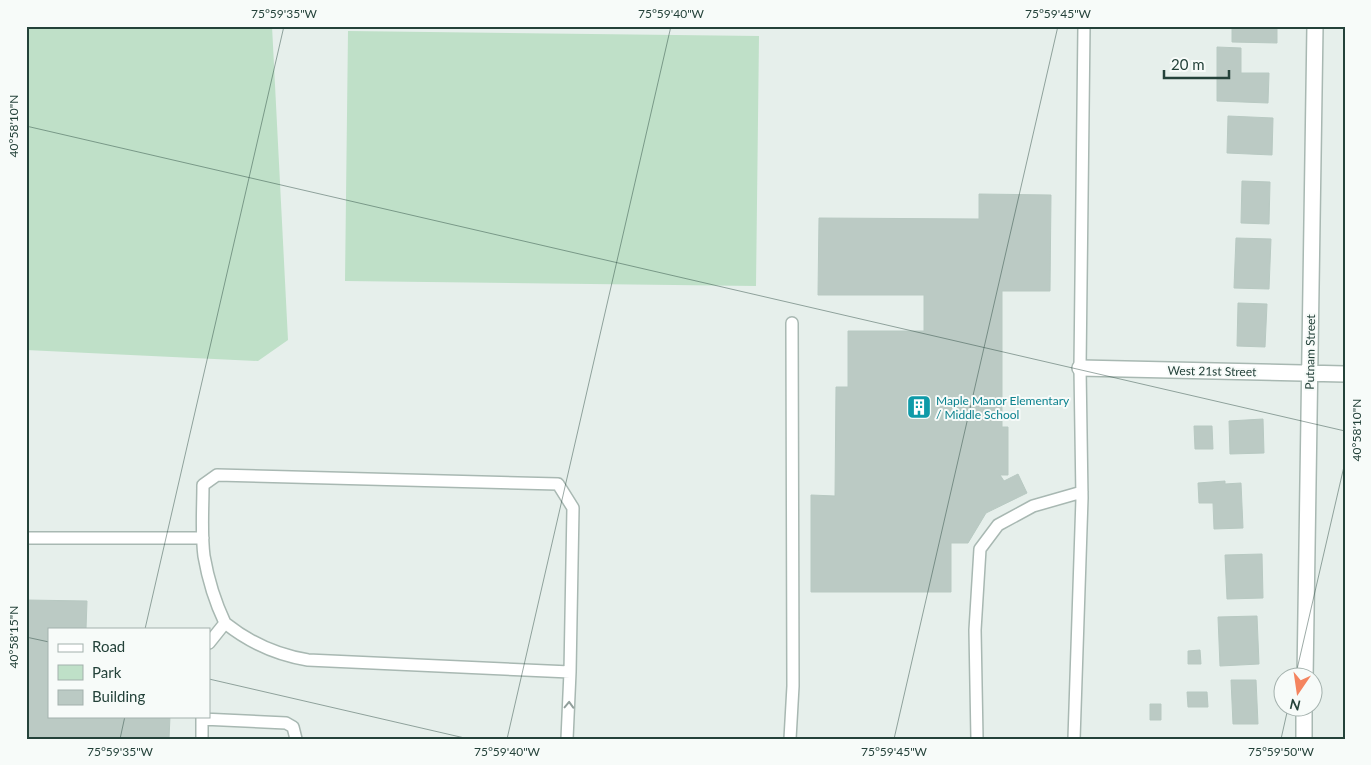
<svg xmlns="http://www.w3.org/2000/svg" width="1371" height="765" viewBox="0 0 1371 765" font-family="Lato,sans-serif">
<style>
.green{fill:#bfe0c8}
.building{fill:#bbcac4;stroke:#b8c9c2}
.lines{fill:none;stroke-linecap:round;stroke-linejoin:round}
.lane-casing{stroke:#a8b8b2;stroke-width:14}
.street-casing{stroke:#a8b8b2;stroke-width:18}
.lane{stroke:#fff;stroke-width:11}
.street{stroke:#fff;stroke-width:15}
.oneway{stroke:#92a09c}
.ticks{fill:none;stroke:#24423a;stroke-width:1;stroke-opacity:0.45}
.labels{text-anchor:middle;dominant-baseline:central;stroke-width:4;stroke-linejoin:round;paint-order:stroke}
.street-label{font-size:12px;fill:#24423a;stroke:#f7fbf9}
.culture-label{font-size:12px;fill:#0d838f;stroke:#f7fbf9;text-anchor:start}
.neatline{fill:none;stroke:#24423a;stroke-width:2}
.ticks-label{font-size:12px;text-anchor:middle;fill:#24423a}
</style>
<rect width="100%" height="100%" fill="#e6efeb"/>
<path class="green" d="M 26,26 L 272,26 L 288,340 L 258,361 L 26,350 Z
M 348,31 L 759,36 L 756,286 L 345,281 Z"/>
<path class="building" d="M 1232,26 L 1277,26 L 1277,43 L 1232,42 Z
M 1217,47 L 1241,48 L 1241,73 L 1269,73 L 1268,103 L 1217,101 Z
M 1228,116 L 1273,118 L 1272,155 L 1227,153 Z
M 1242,181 L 1270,182 L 1269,224 L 1241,223 Z
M 979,194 L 1051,195 L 1050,291 L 1002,291 L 1002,427 L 1008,427 L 1008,475 L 1000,475 L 1004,481 L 1018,474 L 1027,493 L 986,513 L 968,543 L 951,543 L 951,592 L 811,592 L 811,495 L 835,496 L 836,387 L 848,387 L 848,331 L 924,331 L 924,295 L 818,295 L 819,218 L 979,219 Z
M 1236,238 L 1271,239 L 1269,289 L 1234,288 Z
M 1238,303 L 1267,304 L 1265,347 L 1237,346 Z
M 1263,419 L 1264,453 L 1230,454 L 1229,421 Z
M 1194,426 L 1212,426 L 1213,449 L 1195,449 Z
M 1225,481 L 1225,484 L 1241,483 L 1243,528 L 1214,529 L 1213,503 L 1199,503 L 1198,483 Z
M 1262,554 L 1263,598 L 1227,599 L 1225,555 Z
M 26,600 L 87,601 L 86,629 L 49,629 L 49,716 L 170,716 L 169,739 L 26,739 Z
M 1257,616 L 1259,664 L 1220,666 L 1218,617 Z
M 1200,650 L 1201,664 L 1188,664 L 1188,651 Z
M 1231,680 L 1256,680 L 1258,724 L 1233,724 Z
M 1187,692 L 1207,692 L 1208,707 L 1188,707 Z
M 1150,704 L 1161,704 L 1161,720 L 1150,720 Z"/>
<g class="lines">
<defs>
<path id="lane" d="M 26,538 L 203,538
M 225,623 C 250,643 277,655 308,660 L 570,672
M 209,643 L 225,623 C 215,602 208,579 204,556 C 201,533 203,508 203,485 L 217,475 L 558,484 L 573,508 L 570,672 L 567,739
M 202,719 L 286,723 L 293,727 L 296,739
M 202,739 L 202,716
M 790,739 L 793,686 L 792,323
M 977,739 L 975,630 L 980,549 L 998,525 L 1033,506 L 1082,492
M 1074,739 L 1082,498 L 1080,368 L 1084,26"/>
<path id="street" d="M 1080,368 L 1345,374
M 1305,678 L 1315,26
M 1304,739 L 1304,708"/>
</defs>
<use href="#lane" class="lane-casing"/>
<use href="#street" class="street-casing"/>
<use href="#lane" class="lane"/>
<use href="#street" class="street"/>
</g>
<defs><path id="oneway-chevron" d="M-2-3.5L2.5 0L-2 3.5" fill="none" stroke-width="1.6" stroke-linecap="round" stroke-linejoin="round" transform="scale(1.25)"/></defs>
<use class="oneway" href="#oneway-chevron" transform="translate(569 705) rotate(-88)"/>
<path class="ticks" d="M 26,126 L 1345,431M 145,629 L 284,26M 26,637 L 49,642M 1295,678 L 1345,462M 209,679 L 469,739M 120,739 L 125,716M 507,739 L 671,26M 894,739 L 1058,26M 1281,739 L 1288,708"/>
<defs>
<symbol id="building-square" viewBox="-11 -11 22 22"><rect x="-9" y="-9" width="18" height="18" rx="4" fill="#0f9aa8" stroke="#f7fbf9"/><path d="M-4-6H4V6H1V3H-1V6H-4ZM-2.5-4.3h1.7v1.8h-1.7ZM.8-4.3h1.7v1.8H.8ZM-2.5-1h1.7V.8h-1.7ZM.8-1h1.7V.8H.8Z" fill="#fff"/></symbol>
</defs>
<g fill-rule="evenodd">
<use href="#building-square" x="905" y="393" width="28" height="28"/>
</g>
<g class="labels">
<g class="street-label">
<text transform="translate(1310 352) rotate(-89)">Putnam Street</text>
<text transform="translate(1212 371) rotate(1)">West 21st Street</text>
</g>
<g class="culture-label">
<text x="936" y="400">Maple Manor Elementary<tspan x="936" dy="14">/ Middle School</tspan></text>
</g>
</g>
<rect width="1371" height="765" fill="none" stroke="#f7fbf9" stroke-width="55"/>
<rect x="48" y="628" width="162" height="90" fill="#f7fbf9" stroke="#a3b1ad"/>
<rect x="58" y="644" width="25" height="8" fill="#ffffff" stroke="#a3b1ad"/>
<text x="92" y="652" font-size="15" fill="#24423a">Road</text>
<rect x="58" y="665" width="25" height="15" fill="#bfe0c8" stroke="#a3b1ad"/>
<text x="92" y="678" font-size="15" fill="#24423a">Park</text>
<rect x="58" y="690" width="25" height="15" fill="#bbcac4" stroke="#a3b1ad"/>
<text x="92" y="702" font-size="15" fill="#24423a">Building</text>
<g transform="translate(1298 692) rotate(193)"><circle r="24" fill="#f7fbf9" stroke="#a3b1ad"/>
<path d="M0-4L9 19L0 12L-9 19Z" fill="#f4845f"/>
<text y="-8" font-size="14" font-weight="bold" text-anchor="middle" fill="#24423a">N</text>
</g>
<path d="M1164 70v8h65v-8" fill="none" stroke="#24423a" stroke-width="2.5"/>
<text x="1171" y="70" font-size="15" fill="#24423a" stroke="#f7fbf9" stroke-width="4" paint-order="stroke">20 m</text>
<rect x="28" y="28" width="1316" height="710" class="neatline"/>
<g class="ticks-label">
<text x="284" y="18">75°59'35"W</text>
<text x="671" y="18">75°59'40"W</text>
<text x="1058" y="18">75°59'45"W</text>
<text transform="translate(14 126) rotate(-90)" y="4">40°58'10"N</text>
<text transform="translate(1357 430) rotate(-90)" y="4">40°58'10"N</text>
<text transform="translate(14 637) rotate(-90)" y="4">40°58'15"N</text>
<text x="120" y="756">75°59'35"W</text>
<text x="507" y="756">75°59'40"W</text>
<text x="894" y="756">75°59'45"W</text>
<text x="1281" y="756">75°59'50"W</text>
</g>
</svg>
